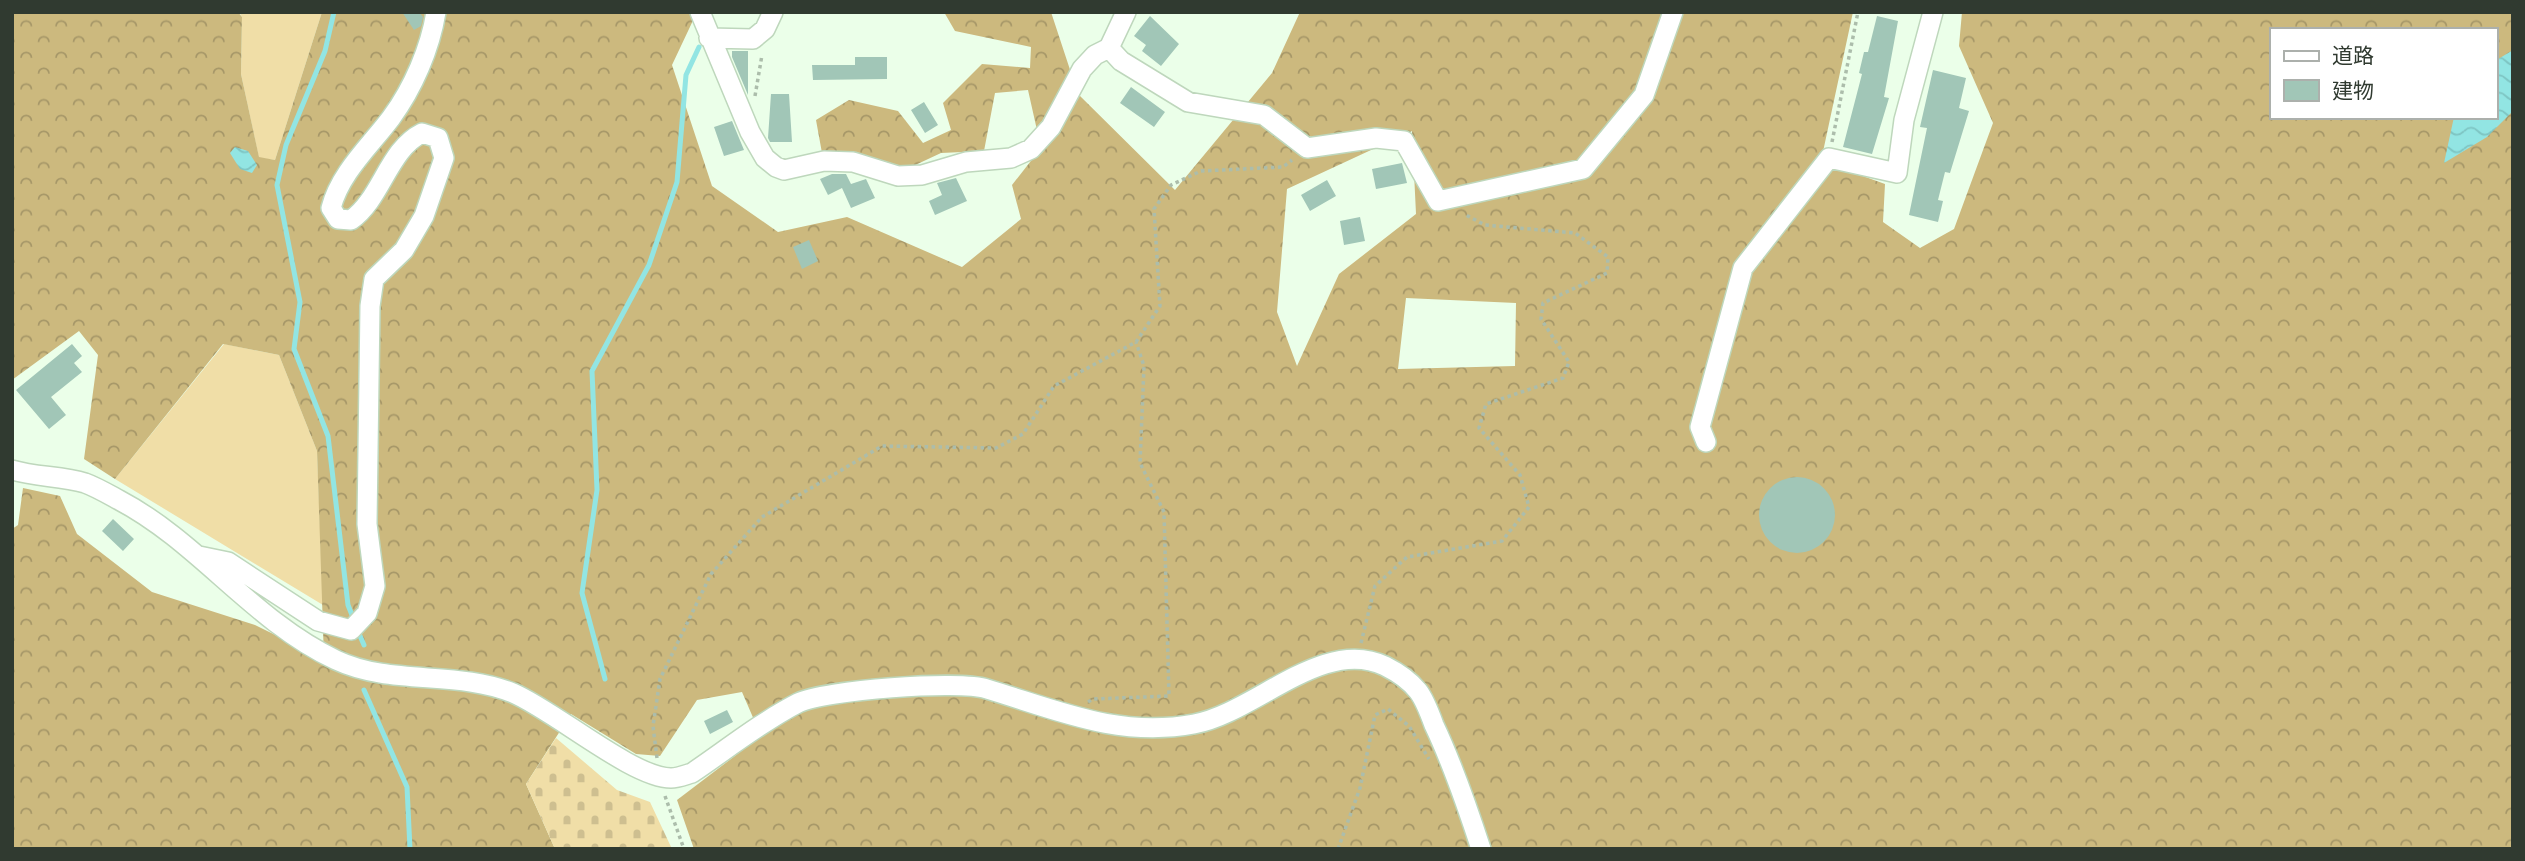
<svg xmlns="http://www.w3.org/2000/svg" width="2525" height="861" viewBox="0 0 2525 861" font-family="'Golos Text','Noto Sans JP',sans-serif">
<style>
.grass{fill:#f0dea7}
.forest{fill:url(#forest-crowns);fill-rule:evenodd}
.cemetery{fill:url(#cemetery-stones)}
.water{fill:url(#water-waves)}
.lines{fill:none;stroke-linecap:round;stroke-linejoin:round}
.stream{stroke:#92e5e3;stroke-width:5}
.building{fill:#a1c6b7}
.minor-casing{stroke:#bed7bc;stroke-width:22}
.path{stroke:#acbdab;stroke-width:3.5;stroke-dasharray:3.5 3.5;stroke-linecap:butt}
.minor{stroke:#fff;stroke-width:19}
</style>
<defs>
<pattern id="forest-crowns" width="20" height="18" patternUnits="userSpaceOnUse" patternTransform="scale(1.75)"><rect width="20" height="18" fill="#ccb97e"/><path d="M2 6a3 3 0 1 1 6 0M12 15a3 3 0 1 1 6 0" fill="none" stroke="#a69768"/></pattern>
<pattern id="cemetery-stones" width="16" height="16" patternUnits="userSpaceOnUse" patternTransform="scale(1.75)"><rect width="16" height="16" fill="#f0dea7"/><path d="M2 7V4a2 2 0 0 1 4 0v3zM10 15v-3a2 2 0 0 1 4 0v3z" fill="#cebf90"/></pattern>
<pattern id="water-waves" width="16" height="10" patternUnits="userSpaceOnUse" patternTransform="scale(1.75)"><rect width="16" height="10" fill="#92e5e3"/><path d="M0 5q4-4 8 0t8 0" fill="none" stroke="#7ec5c3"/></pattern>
</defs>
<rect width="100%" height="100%" fill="#ebffe9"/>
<path class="grass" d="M 239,12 L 322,12 L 275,160 L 259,158 L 241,74 L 242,17 Z
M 224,344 L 279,355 L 317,451 L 323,605 L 115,479 Z"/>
<path class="forest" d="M 12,12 L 238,12 L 242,17 L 241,74 L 259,157 L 275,160 L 322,12 L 697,12 L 672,65 L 712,186 L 778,232 L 847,217 L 962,267 L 1021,219 L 1012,185 L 1041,148 L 1028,90 L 995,93 L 984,151 L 941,153 L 911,167 L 822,153 L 816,120 L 849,100 L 898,111 L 923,143 L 951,130 L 943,103 L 982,64 L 1030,68 L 1031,47 L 955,31 L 944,12 L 1051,12 L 1078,94 L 1175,190 L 1272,73 L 1300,12 L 1853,12 L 1821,161 L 1885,184 L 1883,222 L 1920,248 L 1954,229 L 1993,123 L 1959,46 L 1962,12 L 2513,12 L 2513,849 L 694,849 L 677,800 L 761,736 L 742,692 L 697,700 L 660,756 L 636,754 L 571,714 L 526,784 L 555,849 L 12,849 L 12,529 L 18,525 L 23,488 L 60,496 L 77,534 L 152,592 L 255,625 L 324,659 L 317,451 L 279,355 L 223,344 L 115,479 L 84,459 L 98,355 L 79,331 L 12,380 ZM 2271,30 L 2495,30 L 2495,117 L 2271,117 ZM 1412,131 L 1416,214 L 1339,274 L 1297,366 L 1277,312 L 1287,189 ZM 1406,298 L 1516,303 L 1515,366 L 1398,369 Z"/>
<path class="cemetery" d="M 556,738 L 617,790 L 650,802 L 672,849 L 555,849 L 526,784 Z"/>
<path class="water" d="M 2513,50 L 2513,111 L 2487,137 L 2444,163 L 2454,117 L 2495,117 L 2495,61 Z
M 235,147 L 248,151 L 257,165 L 252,173 L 240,169 L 230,153 Z"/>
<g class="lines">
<path class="stream" d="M 334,12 L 325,51 L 286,145 L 277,185 L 300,302 L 294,349 L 328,436 L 348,605 L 354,620
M 357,629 L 364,645
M 605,679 L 582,593 L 597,490 L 592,371 L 649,265 L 677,182 L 686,75 L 699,47
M 364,690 L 407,787 L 410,849"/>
</g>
<path class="building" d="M 402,12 L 419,12 L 423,17 L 421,26 L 414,30 Z
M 1150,16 L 1179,44 L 1161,66 L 1142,51 L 1146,45 L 1134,36 Z
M 1877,16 L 1898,21 L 1884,97 L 1889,98 L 1872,154 L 1843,147 L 1862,74 L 1859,73 L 1864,52 L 1868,52 Z
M 732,51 L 748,51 L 748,95 L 732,57 Z
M 855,57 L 887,57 L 887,79 L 813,80 L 812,65 L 855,65 Z
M 1933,70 L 1966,78 L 1959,108 L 1969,111 L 1950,173 L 1945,172 L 1938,200 L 1943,201 L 1938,222 L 1909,215 L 1927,128 L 1920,127 Z
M 1131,87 L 1165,112 L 1154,127 L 1120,103 Z
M 771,94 L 789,94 L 792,142 L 770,142 L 768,138 Z
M 924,102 L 938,125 L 925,133 L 911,110 Z
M 732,121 L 744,150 L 724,156 L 714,127 Z
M 1402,163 L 1407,183 L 1376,189 L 1372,169 Z
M 832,174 L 846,174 L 851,184 L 866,179 L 875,198 L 851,208 L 842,188 L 828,195 L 820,179 Z
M 956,178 L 967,201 L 935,215 L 929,201 L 942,195 L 937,183 Z
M 1327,180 L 1336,196 L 1310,211 L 1301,195 Z
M 1360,217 L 1365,241 L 1344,245 L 1340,221 Z
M 809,240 L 818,261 L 802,269 L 793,247 Z
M 72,344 L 82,356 L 74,363 L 82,372 L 51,397 L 66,415 L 49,429 L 16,390 Z
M1759 515a38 38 0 1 1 76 0a38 38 0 1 1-76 0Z
M 113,519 L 134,539 L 123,551 L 102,531 Z
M 727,710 L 733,722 L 710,734 L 704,721 Z"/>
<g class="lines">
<defs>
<path id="minor" d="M 700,12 L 750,132 L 765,158 L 776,167 L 784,170 L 824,161 L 853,162 L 898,176 L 922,175 L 966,162 L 1011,158 L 1031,149 L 1051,127 L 1082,69 L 1095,55 L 1109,48 L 1126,12
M 709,38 L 753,39 L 765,29 L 773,12
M 1109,48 L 1121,61 L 1188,102 L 1264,115 L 1307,148 L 1376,138 L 1404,141 L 1438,201 L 1583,169 L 1644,95 L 1673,12
M 1706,442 L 1700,427 L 1743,268 L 1829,158 L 1897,173 L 1904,120 L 1933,12
M 12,470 C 36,477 62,476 85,483 C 96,487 108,494 119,500 C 199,542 253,621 336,660 C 391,686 457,670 513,693 C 555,711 633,778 671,778 C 678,778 685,775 692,773 C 726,750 761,722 798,703 C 824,690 959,680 987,689 C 1057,710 1118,738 1194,724 C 1255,713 1323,636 1385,666 C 1397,672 1410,681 1418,691 C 1425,700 1430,714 1434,725 C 1453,765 1467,806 1481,849
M 199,556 L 228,562 L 318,621 L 351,630 L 367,613 L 375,586 L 367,524 L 370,306 L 374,279 L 404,250 L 424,216 L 444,158 L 438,138 L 422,133 C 388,150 382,198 351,220 L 338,219 L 331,208 C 340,173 370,146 391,118 C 413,88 430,49 436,12"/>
</defs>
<use href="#minor" class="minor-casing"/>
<path class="path" d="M 755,96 L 762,55
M 1832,142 L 1858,12
M 1361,643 L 1375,586 L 1407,557 L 1502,541 L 1529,507 L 1520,475 L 1479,428 L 1486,404 L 1563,378 L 1569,362 L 1541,319 L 1543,303 L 1607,273 L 1608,257 L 1575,233 L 1485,225 L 1464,214
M 1088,702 L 1093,699 L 1169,696 L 1164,512 L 1140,463 L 1144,366 L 1136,342
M 657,758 L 653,726 L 660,679 L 711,574 L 762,517 L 882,446 L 996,448 L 1023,434 L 1054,386 L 1136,342 L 1160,306 L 1154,209 L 1171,185 L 1201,171 L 1283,167 L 1292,160
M 665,796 L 684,849
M 1338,849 L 1360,788 L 1375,715 L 1388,709 L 1409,726 L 1429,759"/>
<use href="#minor" class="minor"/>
</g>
<rect width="2525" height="861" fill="none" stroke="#303a30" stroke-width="28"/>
<rect x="2270" y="28" width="228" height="91" fill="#ffffff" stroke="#acb0ac" stroke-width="2"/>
<rect x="2284" y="51" width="35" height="10" fill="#ffffff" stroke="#acb0ac" stroke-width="2"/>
<text x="2332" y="63" font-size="21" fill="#303a30">道路</text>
<rect x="2284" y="80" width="35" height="21" fill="#a1c6b7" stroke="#acb0ac" stroke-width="2"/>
<text x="2332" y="98" font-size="21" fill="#303a30">建物</text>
</svg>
